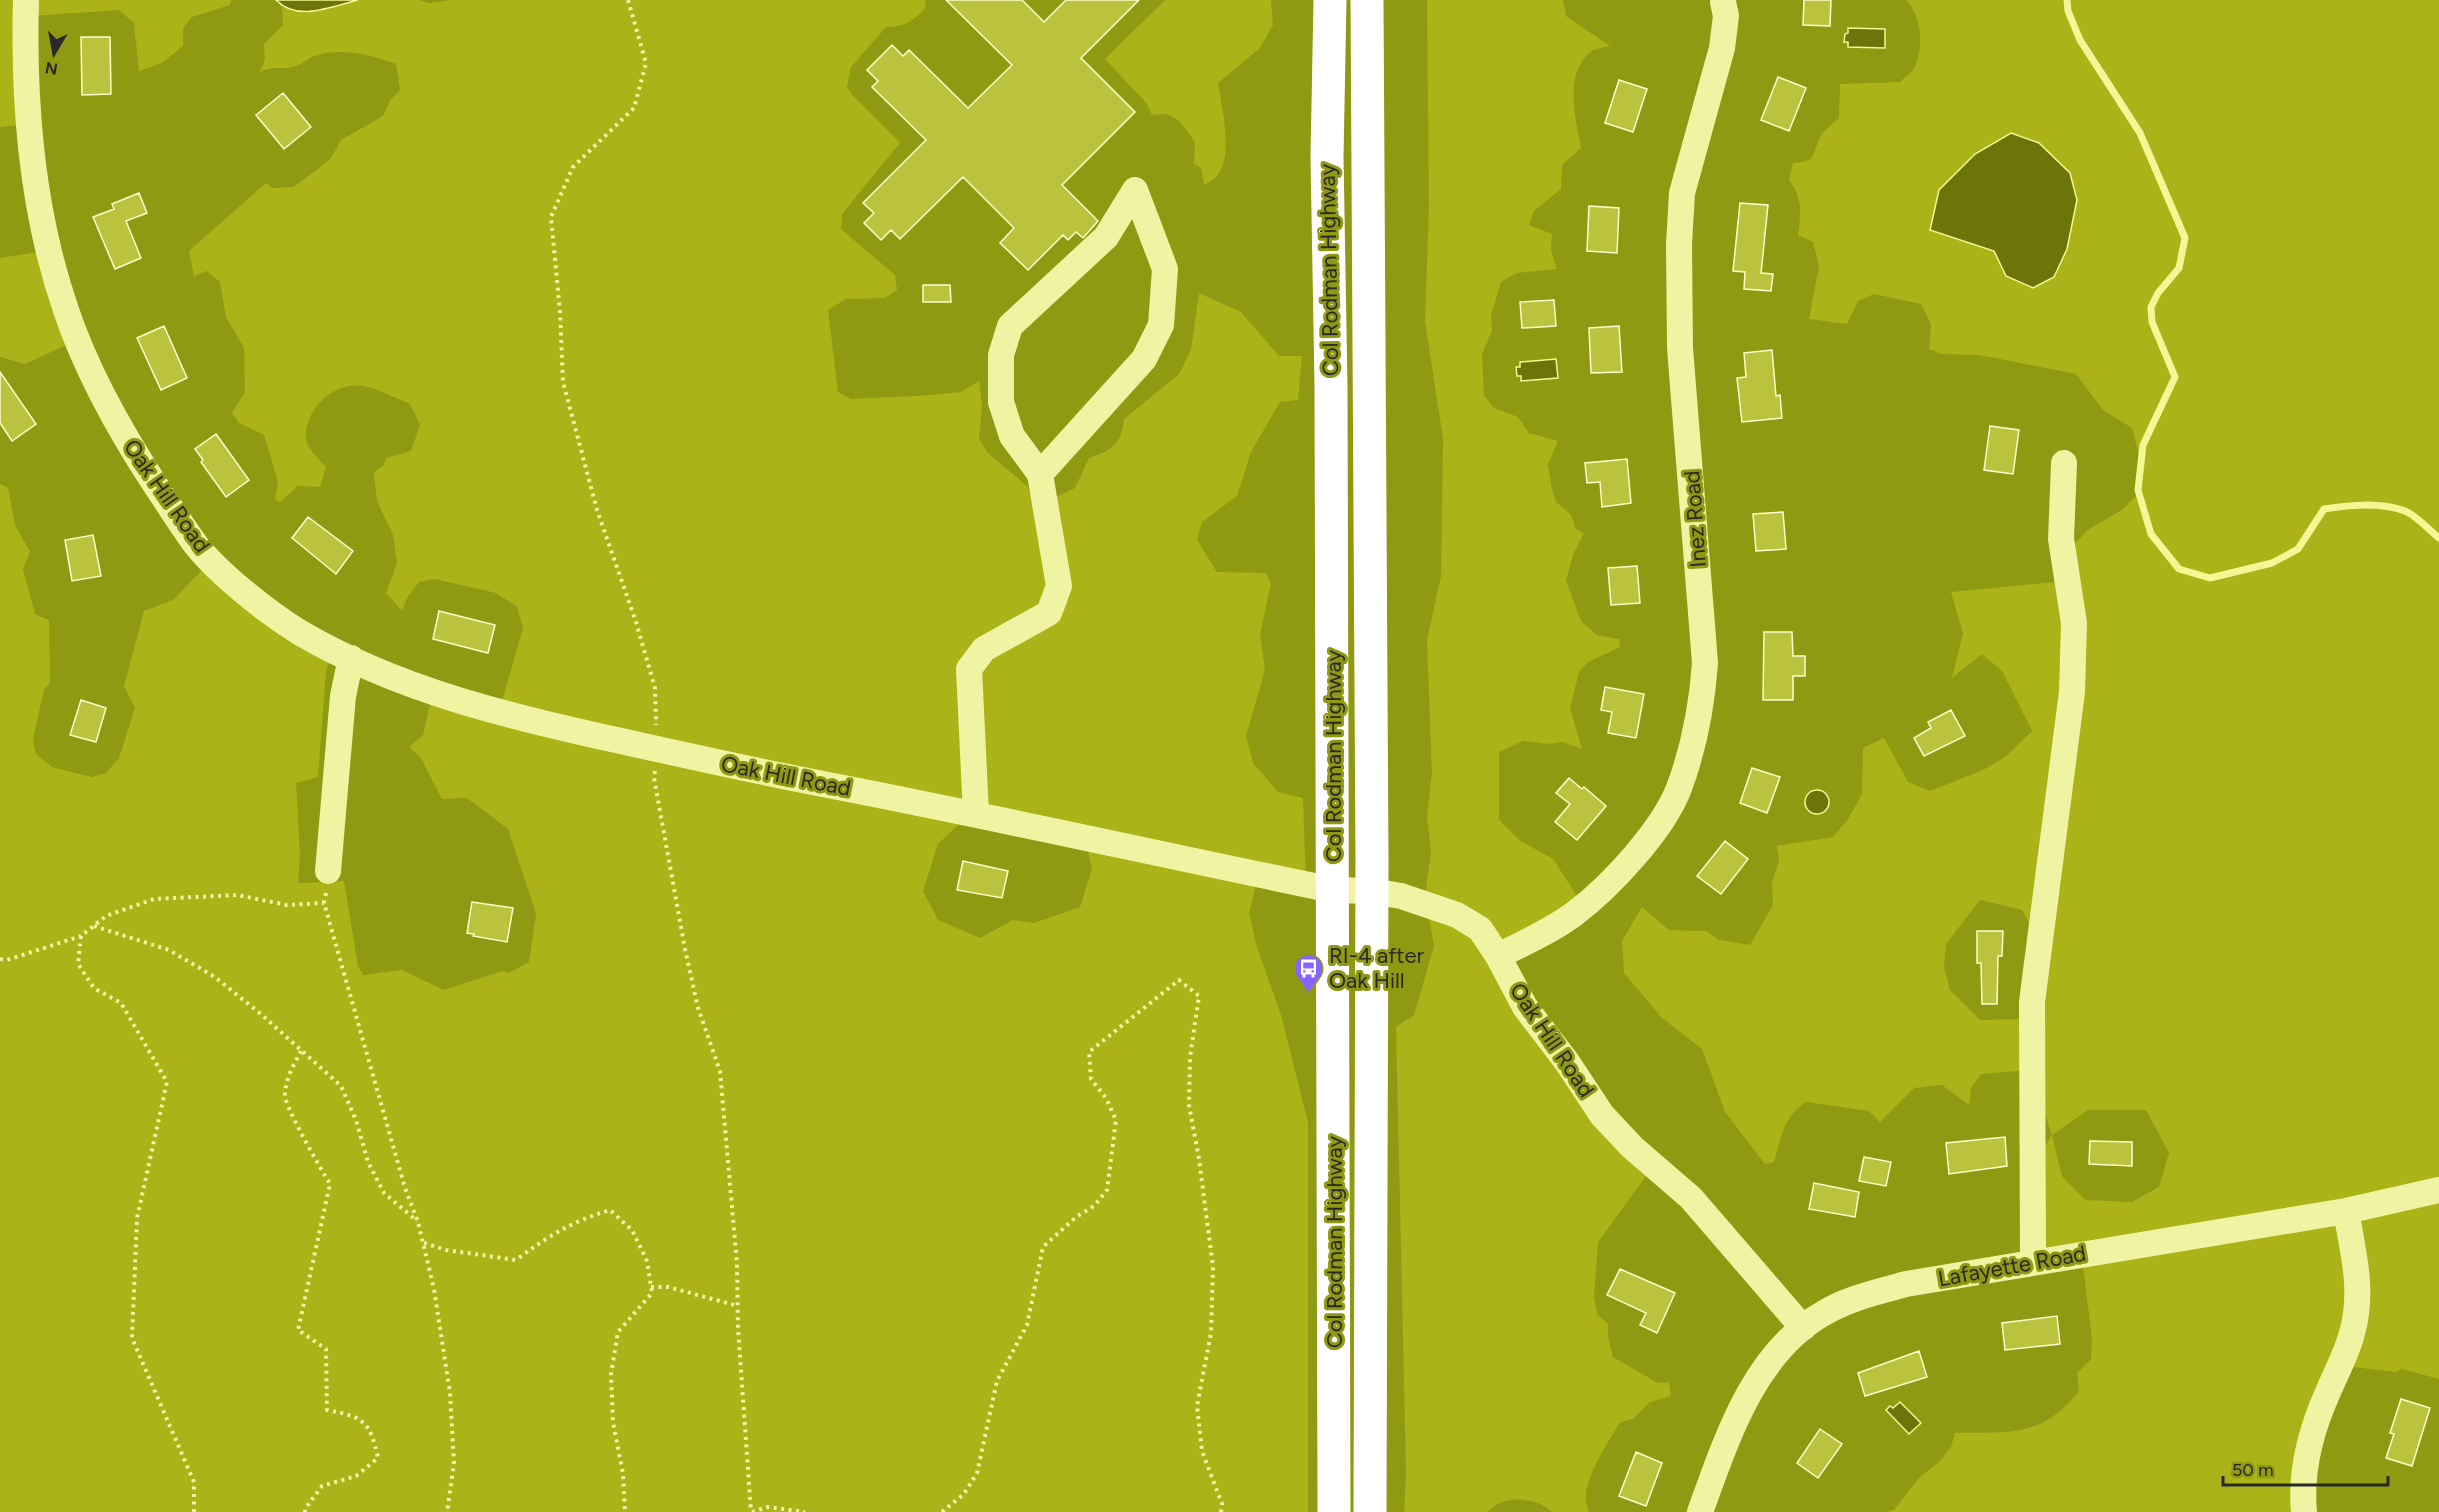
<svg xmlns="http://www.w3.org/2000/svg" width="2439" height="1512" viewBox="0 0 2439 1512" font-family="Figtree,sans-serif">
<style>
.green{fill:#abb318;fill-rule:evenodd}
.water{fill:#6c740a;stroke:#f3f794;stroke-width:1.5}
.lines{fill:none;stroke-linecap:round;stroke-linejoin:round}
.stream{stroke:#f3f794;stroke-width:7}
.building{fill:#bac23e;stroke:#fbfeca;stroke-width:1.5}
.path{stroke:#f0f4a2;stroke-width:4;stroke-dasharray:3 4.5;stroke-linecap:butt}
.minor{stroke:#f0f4a2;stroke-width:26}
.highway{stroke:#fff;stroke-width:33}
.labels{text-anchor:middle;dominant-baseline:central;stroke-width:6;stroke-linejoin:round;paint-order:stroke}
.street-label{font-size:22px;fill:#292929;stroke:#8f9911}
.poi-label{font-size:22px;fill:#292929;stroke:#8f9911;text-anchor:start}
</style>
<rect width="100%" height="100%" fill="#8f9911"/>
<path class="green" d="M 0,0 L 231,0 L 230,5 L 192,17 L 183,28 L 183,46 L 162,63 L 139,71 L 134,23 L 119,10 L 32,16 L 28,124 L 0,127 Z
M 358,0 L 419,0 L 429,3 L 452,0 L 925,0 L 926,7 C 913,22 906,26 886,27 L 851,67 L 847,87 L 853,96 L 900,143 L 842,214 L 841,229 L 895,275 L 897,290 L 885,298 L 846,299 L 828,310 L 838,392 L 851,399 L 917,396 L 961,392 L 979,381 L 982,406 L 979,438 L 987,452 L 1027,486 L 1033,501 L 1048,501 L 1075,488 L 1089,458 C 1112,450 1121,445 1124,419 L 1179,374 L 1191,350 L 1199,293 L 1241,312 L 1279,356 L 1302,356 L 1298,400 L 1280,402 L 1251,452 L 1237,496 L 1202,522 L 1197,540 L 1217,572 L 1266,573 L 1271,583 L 1260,634 L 1265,670 L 1246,736 L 1253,763 L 1278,792 L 1303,798 L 1306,883 L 1258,877 L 1249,913 L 1256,944 L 1281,1015 L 1308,1122 L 1308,1512 L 0,1512 L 0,484 L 8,488 L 15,525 L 30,552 L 23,569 L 35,614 L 49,620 L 50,683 L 44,689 L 33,740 L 36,754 L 52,767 L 92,777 L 106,773 L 119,758 L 135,708 L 124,686 L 144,611 L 173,600 L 211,561 L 334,645 L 326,672 L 318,777 L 296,783 L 300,855 L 298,883 L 344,881 L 358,966 L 363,975 L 402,970 L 444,990 L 502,971 L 509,973 L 529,962 L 536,914 L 508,829 L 467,798 L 442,799 L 421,758 L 409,747 L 423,735 L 434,686 L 501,705 L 523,628 L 517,607 L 496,593 L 435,579 L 419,582 L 407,598 L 402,611 L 386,593 L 397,563 L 393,535 L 377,501 L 374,472 L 383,466 L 386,458 L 411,451 L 420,425 L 410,404 C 395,398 377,388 362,386 C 335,382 309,406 306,432 C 303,446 317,457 326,467 L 320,487 L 298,486 L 280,502 L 275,500 L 278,482 L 264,435 L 239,423 L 232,413 L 245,392 L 244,348 L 226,317 L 220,282 L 207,271 L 194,276 L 189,251 L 266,183 L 272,188 L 293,187 L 319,168 L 331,158 L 341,140 L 383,116 L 390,100 L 400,90 L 396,64 C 370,54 344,48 317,55 C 309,57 303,64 296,66 C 283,71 272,64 259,73 L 265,60 L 264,44 L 283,25 L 282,7 L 306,13 ZM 968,815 L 1086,842 L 1092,869 L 1080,907 L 1034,923 L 1013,920 L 980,938 L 938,920 L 923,891 L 938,844 Z
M 1165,0 L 1271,0 L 1273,25 L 1260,48 L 1218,83 C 1222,106 1234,159 1216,177 C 1213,180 1208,183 1204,185 L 1201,168 L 1194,164 L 1195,142 C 1182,124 1176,110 1152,115 L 1147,104 L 1105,59 Z
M 1427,0 L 1563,0 L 1566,16 L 1610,46 C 1605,48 1596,48 1592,51 C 1563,71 1576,120 1581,148 L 1562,165 L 1561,189 L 1534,211 L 1529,225 L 1552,234 L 1551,250 L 1557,269 L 1517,273 L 1501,282 L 1491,316 L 1492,331 L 1482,354 L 1484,395 L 1494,408 L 1518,417 L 1529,433 L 1558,441 L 1548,464 L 1552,490 L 1556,502 L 1571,515 L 1576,529 L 1584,533 L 1573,555 L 1566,581 L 1581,621 L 1597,635 L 1619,639 L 1620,647 L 1588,662 L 1579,672 L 1570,708 L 1582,749 L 1562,742 L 1549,744 L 1523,741 L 1499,752 L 1499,820 L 1519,840 L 1553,859 L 1583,905 L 1504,957 L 1652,1168 L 1598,1242 L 1594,1297 L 1597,1314 L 1608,1324 L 1608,1337 L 1613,1357 L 1658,1383 L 1669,1382 L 1671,1396 L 1650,1402 L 1634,1418 L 1619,1423 C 1607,1446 1576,1487 1589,1512 L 1552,1512 C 1537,1497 1502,1494 1488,1512 L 1404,1512 L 1406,1473 L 1396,1027 L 1414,1015 L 1434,946 L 1428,912 L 1424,904 L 1431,852 L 1427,817 L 1432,774 L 1427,640 L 1441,576 L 1443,439 L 1425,321 L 1429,207 Z
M 1906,0 L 2439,0 L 2439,1379 L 2402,1369 L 2396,1372 L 2344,1366 L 2315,1427 L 2309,1512 L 1886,1512 L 1894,1510 L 1919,1478 L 1940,1461 L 1951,1447 L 1955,1433 C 1988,1432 2027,1437 2055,1415 C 2064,1409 2071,1400 2079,1392 L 2077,1373 L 2091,1359 L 2092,1339 L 2082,1258 L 2045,1262 L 2033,1166 L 2052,1135 L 2030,1070 L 1981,1074 L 1971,1088 L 1969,1105 L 1942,1085 L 1914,1088 L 1880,1122 L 1869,1111 L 1806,1102 C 1784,1116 1781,1138 1774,1162 L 1765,1164 L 1725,1112 L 1702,1049 L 1662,1018 L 1624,973 L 1622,941 L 1642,907 L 1669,930 L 1706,931 L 1719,940 L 1750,945 L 1773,905 L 1772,882 L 1779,861 L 1777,846 L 1833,837 L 1848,819 L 1862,794 L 1863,748 L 1884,738 L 1908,782 L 1930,791 L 1983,770 L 2005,757 L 2032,731 L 2002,671 L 1982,654 L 1952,678 L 1963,633 L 1951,592 L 2065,581 L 2064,554 L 2089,529 L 2122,510 L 2137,495 L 2141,463 L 2132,428 L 2103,410 L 2076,374 L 1979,355 L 1941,354 L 1929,349 L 1931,324 L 1921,304 L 1874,294 L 1858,301 L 1847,324 L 1809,319 L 1819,266 L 1813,242 L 1798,235 C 1801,213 1803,198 1789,180 L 1793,163 L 1803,162 L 1811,159 L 1822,133 L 1839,118 L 1840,84 L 1900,82 C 1905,77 1914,71 1916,64 C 1924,45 1921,14 1906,0 ZM 1994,251 L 2033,288 L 2006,276 ZM 1980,900 L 2022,910 L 2040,941 L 2028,1019 L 1980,1020 L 1950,990 L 1944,967 L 1946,944 ZM 2088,1110 L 2146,1110 L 2169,1153 L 2159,1187 L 2132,1202 L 2085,1200 L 2062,1176 L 2052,1135 Z
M 51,250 L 75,341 L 25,364 L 0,357 L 0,258 Z"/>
<path class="water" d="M 276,0 L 358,0 C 331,7 297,22 276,0 Z
M 1848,28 L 1885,29 L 1885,48 L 1848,47 L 1848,42 L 1844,42 L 1845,34 L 1848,33 Z
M 2011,133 L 2039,143 L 2070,173 L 2077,200 L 2067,249 L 2054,277 L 2033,288 L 2006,276 L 1994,251 L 1930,230 L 1939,190 L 1975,154 Z
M 1556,359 L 1558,378 L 1521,381 L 1521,376 L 1517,376 L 1516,367 L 1520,367 L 1520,362 Z
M1805 802a12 12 0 1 1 24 0a12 12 0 1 1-24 0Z
M 1900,1402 L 1921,1423 L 1909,1434 L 1886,1410 L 1890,1406 L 1893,1408 Z"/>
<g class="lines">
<path class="stream" d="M 2067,0 L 2068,11 L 2080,40 L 2140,133 L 2185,238 L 2179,268 L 2158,293 L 2151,307 L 2152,322 L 2175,377 L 2143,445 L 2138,490 L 2151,534 L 2179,569 L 2210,578 L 2272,563 L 2298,549 L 2324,509 C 2350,505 2380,502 2405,511 C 2417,516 2429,530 2439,538"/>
</g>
<path class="building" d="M 946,0 L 1022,0 L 1044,22 L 1066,0 L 1139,0 L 1081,58 L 1135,112 L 1062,185 L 1098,221 L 1083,238 L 1076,232 L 1068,240 L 1063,235 L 1028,270 L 1000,243 L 1014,228 L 963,177 L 900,239 L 891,230 L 881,240 L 864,223 L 874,213 L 863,203 L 926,140 L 872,87 L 878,81 L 867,70 L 892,45 L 903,56 L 909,50 L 968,108 L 1012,65 Z
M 1804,0 L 1831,0 L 1830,26 L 1803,25 Z
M 81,37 L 110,37 L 111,94 L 82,95 Z
M 1778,77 L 1806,88 L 1789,131 L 1761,120 Z
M 1619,80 L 1647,89 L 1633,132 L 1605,123 Z
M 283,93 L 311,127 L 284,149 L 256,115 Z
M 139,193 L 147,213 L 126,221 L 141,258 L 115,269 L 93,217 L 114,209 L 112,204 Z
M 1740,203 L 1768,205 L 1761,273 L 1773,274 L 1771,291 L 1744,289 L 1745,272 L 1733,271 Z
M 1589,206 L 1619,208 L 1617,253 L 1587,251 Z
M 923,285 L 950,285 L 951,302 L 923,302 Z
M 1554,300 L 1556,326 L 1522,328 L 1520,302 Z
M 164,326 L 187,378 L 161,390 L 137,338 Z
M 1619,326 L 1622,372 L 1591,373 L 1589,328 Z
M 1772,350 L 1776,396 L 1780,395 L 1782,418 L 1742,422 L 1737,378 L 1746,377 L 1744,353 Z
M 0,372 L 36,424 L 12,441 L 0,423 Z
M 1990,426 L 2019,430 L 2013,474 L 1984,470 Z
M 216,434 L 249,480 L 226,497 L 201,462 L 203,460 L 195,449 Z
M 1627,459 L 1631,503 L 1602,507 L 1600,482 L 1587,483 L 1585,463 Z
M 1783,512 L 1786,549 L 1756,551 L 1753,514 Z
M 308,517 L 353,551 L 336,574 L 292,538 Z
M 93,535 L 101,576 L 72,581 L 65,540 Z
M 1637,566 L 1640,603 L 1611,605 L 1608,568 Z
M 439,611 L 495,625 L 488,653 L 433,639 Z
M 1764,632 L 1792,632 L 1793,656 L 1805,656 L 1805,676 L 1793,676 L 1793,700 L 1763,700 Z
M 1605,687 L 1644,694 L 1636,738 L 1608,733 L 1612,712 L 1601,710 Z
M 81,700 L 106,708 L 96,742 L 70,735 Z
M 1951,710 L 1965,736 L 1924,756 L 1914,738 L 1931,728 L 1928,722 Z
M 1752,768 L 1780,777 L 1767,813 L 1740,803 Z
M 1569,778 L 1582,789 L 1584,787 L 1606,806 L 1577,840 L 1555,822 L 1570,804 L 1556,793 Z
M 1725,841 L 1748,859 L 1721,894 L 1697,876 Z
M 963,861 L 1008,871 L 1002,898 L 957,890 Z
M 472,902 L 513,908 L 507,942 L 473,936 L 474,934 L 467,933 Z
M 1977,931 L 2003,931 L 2002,956 L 1998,956 L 1997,1004 L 1982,1004 L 1981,963 L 1977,963 Z
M 2005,1137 L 2007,1166 L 1949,1174 L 1946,1143 Z
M 2090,1141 L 2132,1142 L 2132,1166 L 2089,1164 Z
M 1864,1157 L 1891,1162 L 1886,1186 L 1859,1181 Z
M 1814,1183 L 1859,1192 L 1855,1217 L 1809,1209 Z
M 1620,1269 L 1675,1293 L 1657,1333 L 1640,1325 L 1646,1313 L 1607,1295 Z
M 2057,1316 L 2060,1344 L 2005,1350 L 2002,1323 Z
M 1919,1351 L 1927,1377 L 1865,1396 L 1858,1373 Z
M 2401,1399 L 2430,1408 L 2412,1466 L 2386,1458 L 2394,1434 L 2390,1433 Z
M 1820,1429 L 1842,1444 L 1818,1478 L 1797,1463 Z
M 1636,1452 L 1662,1463 L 1646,1506 L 1619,1496 Z"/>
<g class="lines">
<path class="path" d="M 628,0 L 646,63 L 634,108 L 573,167 L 551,217 L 560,312 L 563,382 L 597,510 L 636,622 L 655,688 L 656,725
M 655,771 L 654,778 L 685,949 L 698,1008 L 720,1071 L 737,1264 L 738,1328 L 751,1512
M 326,893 L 324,903 L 405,1188 L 418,1222 L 434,1289 L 450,1393 L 454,1464 L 447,1512
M 94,926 L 169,950 L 215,977 L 262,1015 L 341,1086 L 356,1120 L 368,1162 L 384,1193 L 417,1221
M 0,959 L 7,960 L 81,936
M 301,1051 C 294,1064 285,1080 285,1095 C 285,1108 321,1169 330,1184 L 298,1330 L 326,1349 L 327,1410 C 364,1417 370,1421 378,1458 L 356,1476 L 322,1486 L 305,1509 L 305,1512
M 424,1243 L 446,1250 L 516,1260 C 547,1237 572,1221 610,1210 L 632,1230 L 647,1261 L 652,1293 L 618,1332 L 611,1374 L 613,1422 L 623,1474 L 625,1512
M 651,1287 L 668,1287 L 738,1306
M 194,1512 L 194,1482 L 132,1338 L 137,1218 L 167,1082 L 121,1003 L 94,988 L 78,964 L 81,936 L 106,916 L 154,899 L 237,895 L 287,905 L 324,903
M 752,1512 L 768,1507 L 805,1512
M 942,1512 L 964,1494 L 977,1473 L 997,1381 L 1027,1325 L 1043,1247 L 1076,1217 L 1094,1206 L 1107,1190 L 1116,1120 L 1106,1098 L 1091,1079 L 1089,1052 L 1179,980 L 1199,996 L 1190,1057 L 1189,1105 L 1199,1159 L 1213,1267 L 1211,1333 L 1197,1406 L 1202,1451 L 1222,1504 L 1221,1512"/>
<path class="minor" d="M 26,0 C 23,103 32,212 66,310 C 87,373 120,431 156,486 C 169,505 182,526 196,545 C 220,575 267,612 299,632 C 397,690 511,717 621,741 C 688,756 756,771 823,784 C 994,817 1163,855 1333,890 L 1372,891 L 1401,896 L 1457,915 L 1480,929 L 1498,956 L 1525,1007 L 1567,1062 L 1602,1115 L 1632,1147 L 1691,1198 L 1803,1328
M 976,814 L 969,669 L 984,649 L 1049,613 L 1059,586 L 1040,474 L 1144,359 L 1161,325 L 1165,269 L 1135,190 L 1106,237 L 1010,326 L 1001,355 L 1001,402 L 1012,436 L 1040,474
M 328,871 L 343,696 L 351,658
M 1498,956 C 1524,943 1551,931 1574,914 C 1610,887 1663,830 1679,788 C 1694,748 1702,705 1705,663 L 1680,348 L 1679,244 L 1682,193 L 1722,48 L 1726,16 L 1723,2
M 2033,1261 L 2032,1002 L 2072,692 L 2074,623 L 2061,539 L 2064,463
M 1700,1512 C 1726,1441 1753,1353 1824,1313 C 1849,1298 1878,1292 1906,1284 L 2346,1211 L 2439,1190
M 2304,1512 C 2300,1471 2311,1430 2328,1392 C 2336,1373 2347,1353 2352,1333 C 2364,1291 2353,1252 2346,1211"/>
<path class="highway" d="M 1330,0 L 1327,156 L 1331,386 L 1334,1512
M 1367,0 L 1372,862 L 1370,1512"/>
</g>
<defs>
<symbol id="bus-pin" viewBox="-11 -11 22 30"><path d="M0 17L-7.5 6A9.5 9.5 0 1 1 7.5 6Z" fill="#8665ff" stroke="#8f9911"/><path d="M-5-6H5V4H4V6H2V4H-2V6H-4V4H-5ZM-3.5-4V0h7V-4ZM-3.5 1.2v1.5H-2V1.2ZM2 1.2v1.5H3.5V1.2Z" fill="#fff"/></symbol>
</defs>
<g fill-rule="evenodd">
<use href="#bus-pin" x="1292" y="952" width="33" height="45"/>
</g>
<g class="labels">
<g class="street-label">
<text transform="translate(1329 270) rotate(-91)">Col Rodman Highway</text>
<text transform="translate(167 496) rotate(55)">Oak Hill Road</text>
<text transform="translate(1695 519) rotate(-94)">Inez Road</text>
<text transform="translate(1333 756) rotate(-90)">Col Rodman Highway</text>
<text transform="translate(786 776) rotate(11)">Oak Hill Road</text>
<text transform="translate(1552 1040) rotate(56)">Oak Hill Road</text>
<text transform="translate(1334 1242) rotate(-90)">Col Rodman Highway</text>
<text transform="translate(2012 1266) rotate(-10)">Lafayette Road</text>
</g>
<g class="poi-label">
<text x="1329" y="955">RI-4 after<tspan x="1329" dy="25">Oak Hill</tspan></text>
</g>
</g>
<g transform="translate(54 54) rotate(190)" stroke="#8f9911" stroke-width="4.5" paint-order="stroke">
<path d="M0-4.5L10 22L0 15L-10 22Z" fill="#292929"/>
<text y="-9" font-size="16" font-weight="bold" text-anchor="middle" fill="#292929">N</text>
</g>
<path d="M2223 1476v9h165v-9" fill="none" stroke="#292929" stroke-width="3"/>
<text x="2232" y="1476" font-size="18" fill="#292929" stroke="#8f9911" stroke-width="4.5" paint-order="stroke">50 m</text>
</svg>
